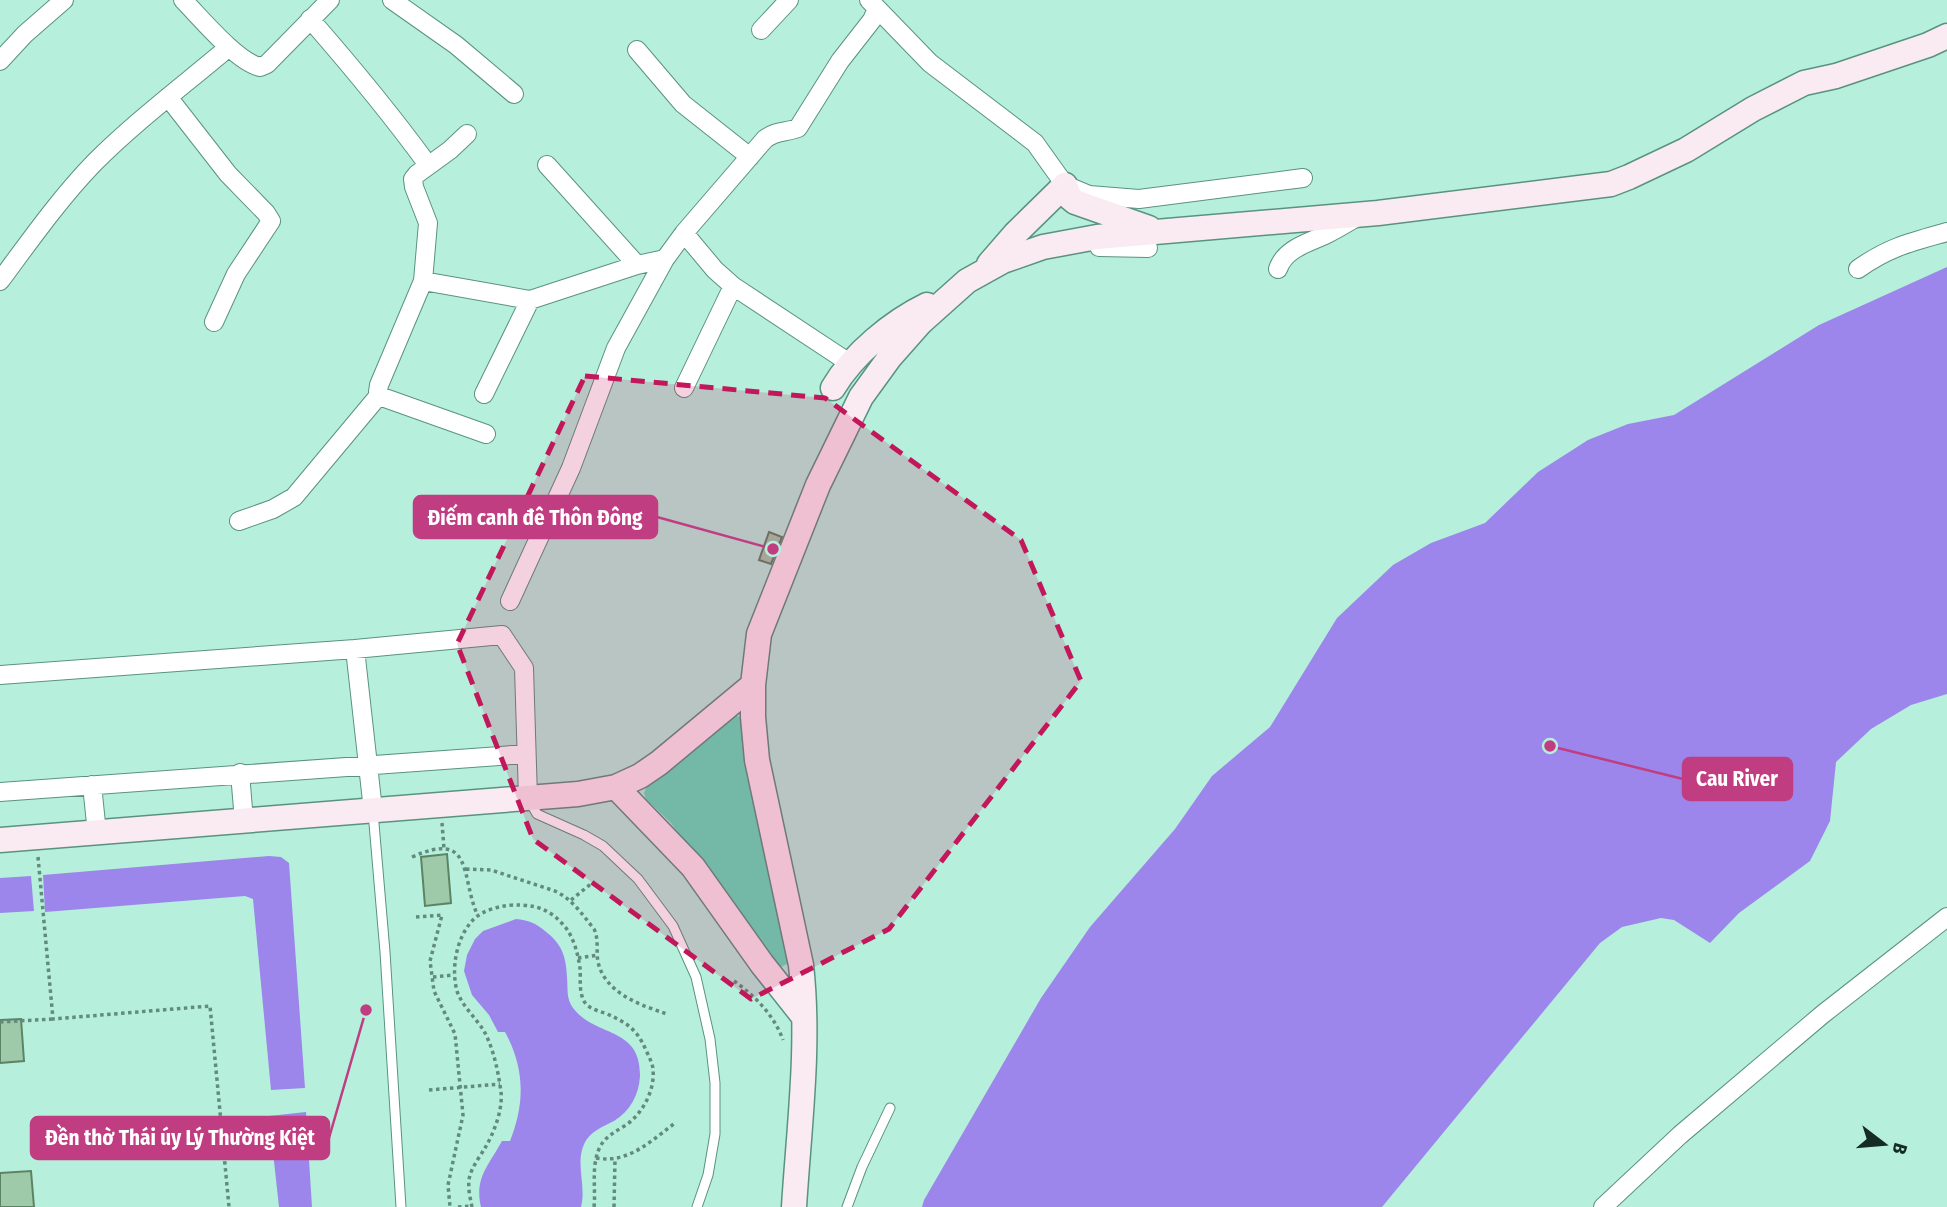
<svg xmlns="http://www.w3.org/2000/svg" width="1947" height="1207" viewBox="0 0 1947 1207" font-family="'Fira Sans Condensed',sans-serif">
<style>
.green{fill:#61e0bc}
.water{fill:#9c86ec}
.building{fill:#9fcaa9;stroke:#5b8465;stroke-width:2}
.lines{fill:none;stroke-linecap:round;stroke-linejoin:round}
.lane-casing{stroke:#5a9280;stroke-width:11}
.street-casing{stroke:#5a9280;stroke-width:20}
.secondary-casing{stroke:#5a9280;stroke-width:27}
.path{stroke:#628a7d;stroke-width:3.5;stroke-dasharray:3.5 3.5;stroke-linecap:butt}
.lane{stroke:#fff;stroke-width:9}
.street{stroke:#fff;stroke-width:18}
.secondary{stroke:#faeaf1;stroke-width:24}
.marked{fill:#c2185b;fill-opacity:0.2;stroke:#c2185b;stroke-width:5;stroke-dasharray:14 9;stroke-linejoin:round}
.leader{fill:none;stroke:#c13d82;stroke-width:2.5}
.callout-dot{fill:#c13d82;stroke:#b6f0dc;stroke-width:2.5}
.callout{fill:#c13d82;stroke:#c13d82;stroke-width:2.5}
.callout-label{font-size:21px;text-anchor:middle;font-weight:bold;fill:#fff}
</style>
<rect width="100%" height="100%" fill="#b6f0dc"/>
<path class="green" d="M 734,715 L 745,719 L 789,963 L 781,967 L 777,966 L 767,955 L 671,823 L 646,799 L 644,793 L 646,788 Z"/>
<path class="water" d="M 1947,267 L 1947,694 L 1911,705 L 1871,729 L 1836,762 L 1830,821 L 1810,861 L 1739,913 L 1710,943 L 1674,920 L 1661,918 L 1622,927 L 1600,943 L 1382,1207 L 922,1207 L 924,1200 L 1041,998 L 1090,927 L 1175,829 L 1212,776 L 1270,727 L 1337,618 L 1393,565 L 1431,543 L 1485,523 L 1538,472 L 1588,440 L 1628,424 L 1674,415 L 1819,325 Z
M 269,856 L 281,857 L 289,863 L 305,1088 L 271,1090 L 253,899 L 245,896 L 45,912 L 43,875 Z
M 31,876 L 34,911 L 0,913 L 0,878 Z
M 516,919 C 528,920 536,923 545,931 C 562,944 566,956 567,977 C 568,989 566,998 573,1008 C 596,1038 641,1026 640,1076 C 639,1095 630,1111 614,1121 C 604,1126 594,1130 587,1139 C 573,1160 587,1184 581,1207 L 481,1207 C 474,1178 489,1165 502,1141 L 510,1141 C 525,1103 525,1069 505,1032 L 498,1032 L 489,1015 L 472,995 L 464,971 L 467,955 L 475,939 L 483,931 Z
M 306,1112 L 312,1207 L 279,1207 L 269,1116 Z"/>
<path class="building" d="M 769,532 L 782,537 L 771,564 L 759,560 Z
M 447,854 L 451,903 L 425,906 L 421,857 Z
M 21,1019 L 24,1061 L 0,1063 L 0,1020 Z
M 31,1171 L 34,1207 L 0,1207 L 0,1173 Z"/>
<g class="lines">
<defs>
<path id="lane" d="M 529,800 L 537,814 L 584,835 L 603,846 L 638,879 L 673,926 L 696,977 L 710,1039 L 715,1083 L 715,1134 L 708,1175 L 697,1207
M 373,812 L 385,952 L 401,1207
M 847,1207 L 862,1167 L 890,1108"/>
<path id="street" d="M 183,0 C 200,17 237,62 260,67 L 267,64 L 330,0
M 392,0 L 456,45 L 514,94
M 869,0 L 930,63 L 1035,143 L 1065,185 L 1089,195 L 1139,199 L 1303,178
M 310,19 C 351,66 391,114 428,165
M 761,30 L 789,0
M 637,50 L 683,104 L 750,157
M 0,61 L 25,34 L 64,0
M 168,97 L 228,174 L 266,213 L 271,221 L 236,274 L 214,322
M 467,134 L 450,150 L 417,174 L 413,179 L 414,187 L 428,223 L 423,281 L 379,385 L 378,392 L 382,397 L 486,434
M 547,165 L 637,265
M 684,233 L 715,270 L 733,286 L 851,364
M 1099,247 L 1148,248
M 1278,269 C 1285,248 1309,243 1327,234 C 1337,229 1347,223 1357,217
M 1858,269 C 1889,247 1911,242 1947,232
M 0,281 C 29,242 60,198 94,163 C 136,121 184,85 229,47
M 423,281 L 530,300 L 637,265 L 665,259 L 684,233 L 765,139 C 777,130 785,133 798,128 L 840,61 L 872,20 L 877,9
M 684,388 L 733,286
M 484,394 L 530,300
M 239,521 L 273,509 L 294,497 L 380,394
M 510,601 L 571,468 L 616,348 L 665,259
M 355,649 L 373,810
M 0,675 L 355,649 L 502,635 L 524,668 L 528,798
M 240,773 L 244,821
M 92,785 L 97,833
M 0,792 L 526,754
M 1603,1207 L 1680,1135 L 1823,1014 L 1947,917"/>
<path id="secondary" d="M 989,264 L 1015,234 L 1065,185 L 1070,198 L 1075,202 L 1149,228
M 833,388 C 853,354 892,322 927,305
M 616,787 L 693,867 L 762,964 L 804,1017
M 0,840 L 578,794 L 616,787 L 640,776 L 659,763 L 753,685
M 794,1207 C 799,1127 810,1045 801,965 L 757,760 L 753,717 L 753,685 L 759,634 L 818,485 L 861,397 L 890,357 L 920,323 L 967,281 L 1003,261 L 1043,247 L 1097,237 L 1378,213 L 1611,184 L 1629,177 L 1686,150 L 1753,109 L 1804,83 L 1836,76 L 1928,45 L 1947,36"/>
</defs>
<use href="#lane" class="lane-casing"/>
<use href="#street" class="street-casing"/>
<use href="#secondary" class="secondary-casing"/>
<path class="path" d="M 442,823 L 444,849
M 38,857 L 53,1019 L 210,1006 L 229,1207
M 412,857 C 475,829 460,878 478,916
M 466,869 L 491,870 L 555,891 C 572,899 582,914 594,929 C 599,939 596,951 598,962 C 605,993 640,1005 667,1014
M 571,900 L 592,883
M 416,917 L 442,915 L 430,961 L 434,991 L 455,1034 L 463,1115 L 448,1185 L 450,1207
M 578,958 L 598,955
M 433,977 L 454,975
M 734,981 C 755,996 774,1015 783,1040
M 0,1022 L 53,1019
M 429,1090 L 500,1084
M 596,1158 C 628,1164 651,1141 675,1123
M 458,1207 L 472,1206
M 472,1207 C 470,1197 467,1186 470,1175 C 473,1166 480,1156 485,1148 C 494,1133 503,1109 501,1092 C 498,1071 494,1050 484,1031 C 476,1018 462,1006 457,991 C 451,969 456,939 472,921 C 482,909 506,904 521,905 C 541,906 553,912 566,928 C 574,939 578,954 580,968 C 581,979 578,994 586,1004 C 591,1009 598,1011 605,1013 C 627,1023 636,1028 646,1050 C 649,1057 653,1064 653,1070 C 655,1091 642,1114 626,1125 C 615,1132 604,1137 599,1149 C 591,1168 596,1188 594,1207
M 614,1207 L 615,1159"/>
<use href="#lane" class="lane"/>
<use href="#street" class="street"/>
<use href="#secondary" class="secondary"/>
</g>
<path class="marked" d="M 585,376 L 825,398 L 1021,540 L 1081,681 L 889,929 L 751,999 L 533,839 L 457,644 Z"/>
<path class="leader" d="M773 549L657 517M1550 746L1683 779M366 1010L329 1138"/>
<g class="callout-dot">
<circle cx="773" cy="549" r="7"/>
<circle cx="1550" cy="746" r="7"/>
<circle cx="366" cy="1010" r="7"/>
</g>
<g class="callout">
<rect x="414" y="496" width="243" height="42" rx="7"/>
<rect x="1683" y="758" width="109" height="42" rx="7"/>
<rect x="31" y="1117" width="298" height="42" rx="7"/>
</g>
<g class="callout-label">
<text x="535" y="525">Điếm canh đê Thôn Đông</text>
<text x="1737" y="786">Cau River</text>
<text x="180" y="1145">Đền thờ Thái úy Lý Thường Kiệt</text>
</g>
<g transform="translate(1884 1144) rotate(106)" stroke="#b6f0dc" stroke-width="5" paint-order="stroke">
<path d="M0-5L12 26L0 18L-12 26Z" fill="#152c25"/>
<text y="-10" font-size="19" font-weight="bold" text-anchor="middle" fill="#152c25">B</text>
</g>
</svg>
